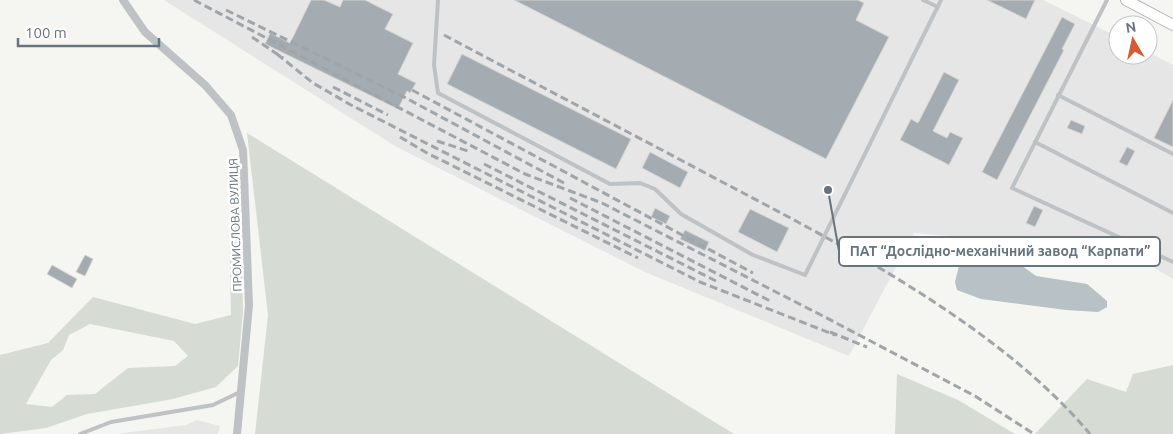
<svg xmlns="http://www.w3.org/2000/svg" width="1173" height="434" viewBox="0 0 1173 434" font-family="Ubuntu,sans-serif">
<style>
.built{fill:#e5e6e5}
.green{fill:#d6dbd3;fill-rule:evenodd}
.water{fill:#b7c1c6}
.building{fill:#a5acb1;stroke:#d6d6d4}
.lines{fill:none;stroke-linecap:round;stroke-linejoin:round}
.secondary-casing{stroke:#b3b7bb;stroke-width:12}
.service{stroke:#bec2c5;stroke-width:4}
.minor{stroke:#bec2c5;stroke-width:8}
.secondary{stroke:#fff;stroke-width:10}
.rail{stroke:#a0a5aa;stroke-width:3;stroke-dasharray:8 4;stroke-linecap:butt}
.labels{text-anchor:middle;dominant-baseline:central;stroke-width:5;stroke-linejoin:round;paint-order:stroke}
.street-label{font-size:12px;fill:#667480;stroke:#fff}
.leader{fill:none;stroke:#667480;stroke-width:2}
.callout-dot{fill:#667480;stroke:#fff;stroke-width:2}
.callout{fill:#fff;stroke:#667480;stroke-width:2}
.callout-label{font-size:14px;text-anchor:middle;font-weight:bold;fill:#667480}
</style>
<rect width="100%" height="100%" fill="#f5f5f1"/>
<path class="built" d="M 164,0 L 1043,0 L 1118,37 L 1118,55 L 1148,55 L 1148,52 L 1173,65 L 1173,279 L 1133,255 L 1126,266 L 997,240 L 914,233 L 849,356 L 645,272 L 395,146 Z
M 197,420 L 220,426 L 218,434 L 116,434 L 186,425 Z"/>
<path class="green" d="M 247,133 L 734,434 L 255,434 L 268,315 Z
M 241,221 L 243,311 L 238,366 L 216,387 L 173,399 L 87,414 L 46,428 L 0,434 L 0,355 L 48,343 L 93,297 L 195,324 L 231,315 L 229,223 ZM 90,324 L 174,341 L 188,356 L 175,366 L 128,368 L 95,394 L 67,395 L 52,407 L 26,404 L 51,360 L 63,350 L 69,335 Z
M 1173,365 L 1173,434 L 1035,434 L 1087,379 L 1126,392 L 1133,374 Z
M 897,374 L 958,400 L 1015,434 L 895,434 Z"/>
<path class="water" d="M 990,255 L 1011,258 L 1036,276 L 1087,284 L 1107,301 L 1107,307 L 1098,312 L 1066,310 L 981,299 L 957,290 L 955,282 L 959,266 L 970,264 Z"/>
<path class="building" d="M 311,0 L 324,0 L 340,7 L 343,0 L 365,0 L 393,14 L 385,29 L 413,43 L 398,74 L 416,83 L 410,93 L 407,91 L 398,109 L 265,44 L 270,33 L 290,43 Z
M 514,0 L 858,0 L 864,3 L 856,20 L 889,37 L 826,159 Z
M 987,0 L 1035,0 L 1026,19 Z
M 1062,17 L 1075,24 L 1062,49 L 1064,50 L 997,180 L 982,172 Z
M 462,54 L 631,139 L 616,169 L 447,84 Z
M 944,72 L 959,80 L 933,131 L 947,138 L 950,132 L 963,138 L 949,165 L 900,140 L 911,119 L 918,123 Z
M 1173,100 L 1173,147 L 1154,138 Z
M 1071,120 L 1085,126 L 1082,134 L 1067,128 Z
M 1127,147 L 1135,151 L 1127,166 L 1119,162 Z
M 650,152 L 688,172 L 680,188 L 642,168 Z
M 1034,206 L 1043,210 L 1035,227 L 1026,223 Z
M 655,208 L 670,216 L 666,224 L 651,217 Z
M 750,209 L 789,228 L 777,252 L 738,232 Z
M 685,230 L 709,242 L 705,251 L 680,239 Z
M 85,255 L 93,259 L 85,276 L 76,272 Z
M 52,265 L 77,279 L 72,288 L 47,274 Z"/>
<g class="lines">
<defs>
<path id="secondary" d="M 1126,0 L 1173,25"/>
</defs>
<use href="#secondary" class="secondary-casing"/>
<path class="service" d="M 438,0 L 434,65 L 438,93 L 610,184 L 640,183 L 655,189 L 681,214 L 753,255 L 805,275 L 941,0
M 923,0 L 938,7
M 1107,0 L 1012,188 L 1173,262
M 1058,95 L 1173,154
M 1035,142 L 1173,213
M 80,434 L 111,422 L 213,405 L 240,392"/>
<path class="minor" d="M 123,0 L 145,32 L 205,85 L 231,115 L 243,150 L 249,305 L 237,434"/>
<use href="#secondary" class="secondary"/>
<path class="rail" d="M 194,0 L 525,174 L 602,203 L 821,315 L 975,396 L 1034,434
M 226,10 L 404,97 L 564,183
M 444,35 C 538,85 632,134 726,184 C 848,248 1000,327 1090,434
M 252,37 L 283,58
M 277,54 L 313,83 L 351,105 L 700,282 L 835,335
M 333,87 L 388,115
M 412,90 L 753,273
M 400,137 L 427,153 L 638,258
M 437,141 L 471,152
M 484,164 L 716,281
M 570,198 L 772,302
M 830,332 L 867,347"/>
</g>
<g class="labels">
<g class="street-label">
<text transform="translate(235 225) rotate(-92)">ПРОМИСЛОВА ВУЛИЦЯ</text>
</g>
</g>
<path class="leader" d="M828 190L839 251"/>
<circle class="callout-dot" cx="828" cy="190" r="5"/>
<rect class="callout" x="839" y="237" width="321" height="29" rx="5"/>
<g class="callout-label">
<text x="1000" y="256">ПАТ “Дослідно-механічний завод “Карпати”</text>
</g>
<g transform="translate(1133 40) rotate(351)"><circle r="24" fill="#ffffff" stroke="#c2c7cc"/>
<path d="M0-4L9 19L0 12L-9 19Z" fill="#d55a31"/>
<text y="-8" font-size="14" font-weight="bold" text-anchor="middle" fill="#667480">N</text>
</g>
<path d="M18 38v8h141v-8" fill="none" stroke="#667480" stroke-width="2.5"/>
<text x="25" y="38" font-size="15" fill="#667480" stroke="#ffffff" stroke-width="4" paint-order="stroke">100 m</text>
</svg>
